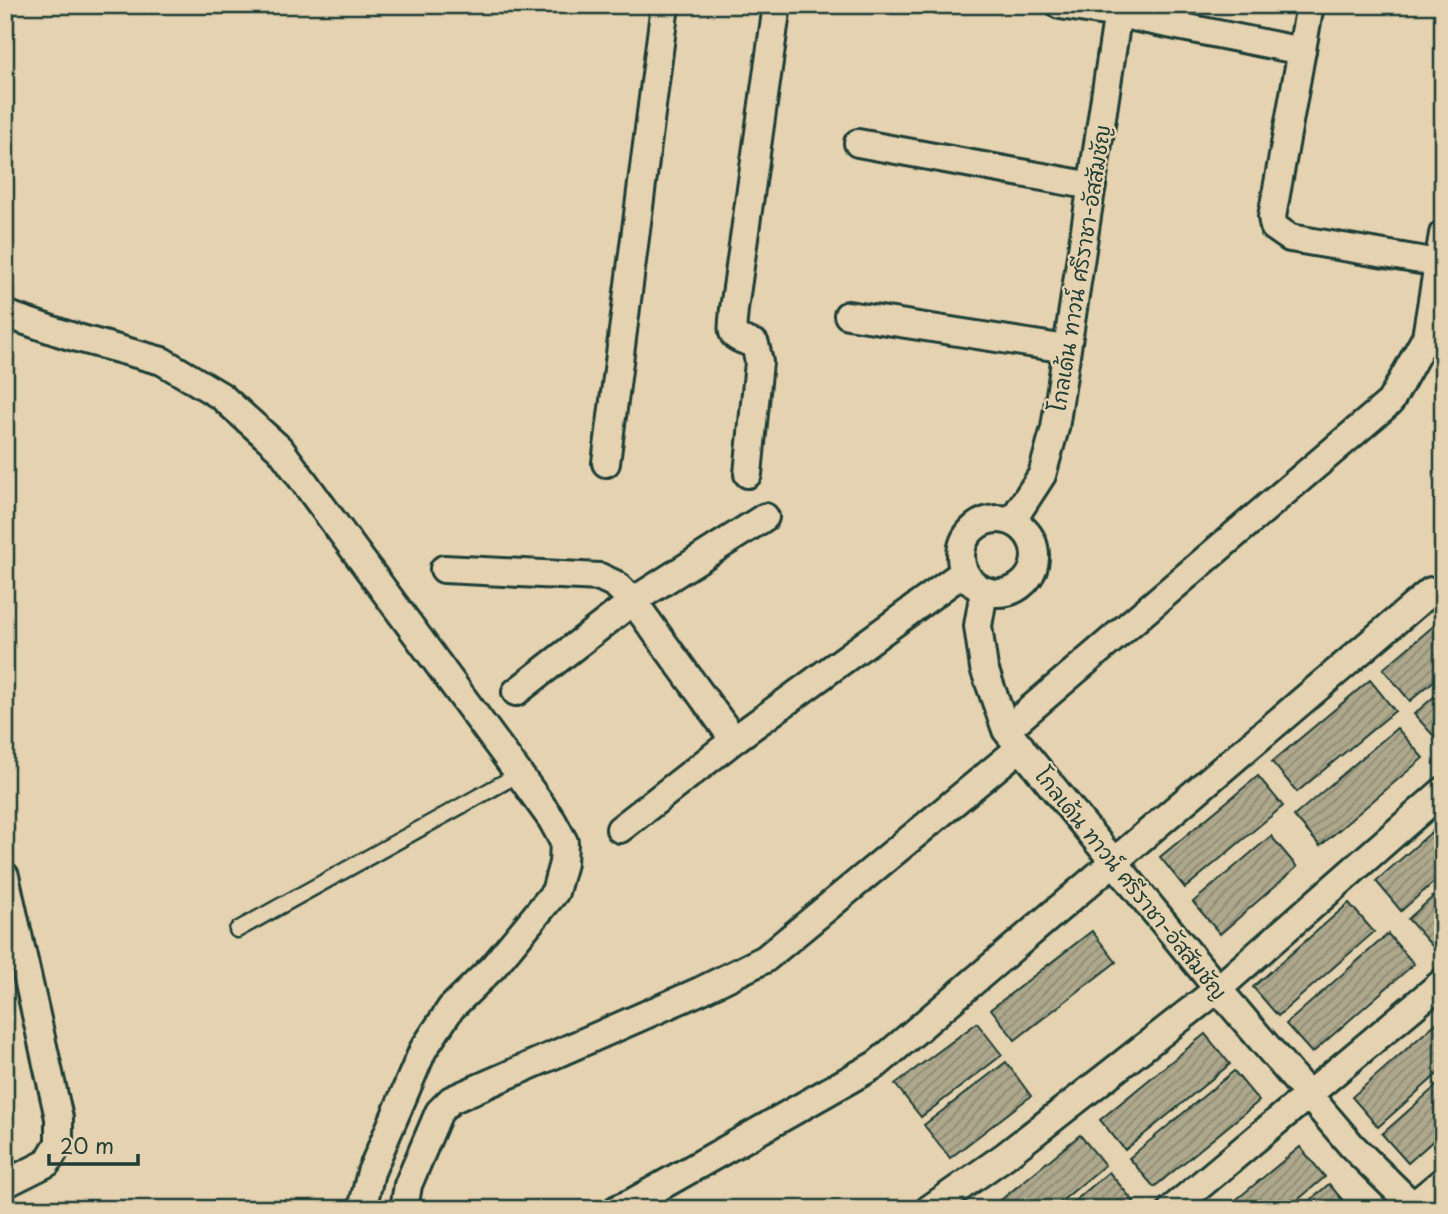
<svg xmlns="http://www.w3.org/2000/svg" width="1448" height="1214" viewBox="0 0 1448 1214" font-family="'Playpen Sans','Playpen Sans Thai',sans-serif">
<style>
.building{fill:url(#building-hatch);stroke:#1f3d34;stroke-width:2}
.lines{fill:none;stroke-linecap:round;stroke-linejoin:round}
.service-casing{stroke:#1f3d34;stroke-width:19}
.minor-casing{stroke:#1f3d34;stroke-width:32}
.service{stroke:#e5d2b0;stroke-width:14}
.minor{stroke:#e5d2b0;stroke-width:26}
.labels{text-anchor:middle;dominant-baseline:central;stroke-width:5;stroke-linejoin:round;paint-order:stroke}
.street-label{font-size:21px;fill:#1f3d34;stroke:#e5d2b0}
</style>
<defs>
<pattern id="building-hatch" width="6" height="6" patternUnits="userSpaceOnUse" patternTransform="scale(1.75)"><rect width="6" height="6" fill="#aea88d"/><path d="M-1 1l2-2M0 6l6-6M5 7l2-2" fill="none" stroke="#8d8a74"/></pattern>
</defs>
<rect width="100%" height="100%" fill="#e5d2b0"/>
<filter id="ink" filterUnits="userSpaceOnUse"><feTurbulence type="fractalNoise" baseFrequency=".0143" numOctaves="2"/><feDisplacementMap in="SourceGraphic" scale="14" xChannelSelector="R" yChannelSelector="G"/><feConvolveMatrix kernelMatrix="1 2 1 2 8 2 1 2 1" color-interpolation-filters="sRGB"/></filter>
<g filter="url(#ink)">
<path class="building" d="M 1443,618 L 1443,673 L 1410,701 L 1383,669 Z
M 1370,680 L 1395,711 L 1297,792 L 1272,762 Z
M 1443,689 L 1443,741 L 1440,743 L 1414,714 Z
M 1397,728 L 1423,758 L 1320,846 L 1294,816 Z
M 1258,776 L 1283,806 L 1185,888 L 1160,857 Z
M 1443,822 L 1443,874 L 1401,911 L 1376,881 Z
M 1271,836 L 1297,867 L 1220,934 L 1193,902 Z
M 1443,888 L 1443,940 L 1434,948 L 1408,919 Z
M 1349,903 L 1374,932 L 1278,1016 L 1253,987 Z
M 1092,931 L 1116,962 L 1015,1040 L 991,1009 Z
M 1388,934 L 1414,964 L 1312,1053 L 1286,1024 Z
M 1443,1017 L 1443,1069 L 1378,1127 L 1352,1097 Z
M 977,1023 L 1002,1055 L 921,1117 L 895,1084 Z
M 1205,1034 L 1230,1064 L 1125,1150 L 1100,1120 Z
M 1006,1062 L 1031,1096 L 950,1158 L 924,1125 Z
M 1234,1071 L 1259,1101 L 1154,1187 L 1129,1158 Z
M 1443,1080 L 1443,1132 L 1408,1163 L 1382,1134 Z
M 1080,1135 L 1105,1165 L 1052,1209 L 990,1209 Z
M 1300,1147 L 1325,1177 L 1287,1209 L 1225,1209 Z
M 1109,1172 L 1134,1202 L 1126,1209 L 1065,1209 Z
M 1329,1184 L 1350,1209 L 1300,1209 Z"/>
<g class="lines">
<defs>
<path id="service" d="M 237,930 L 519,774"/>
<path id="minor" d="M 1060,5 L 1118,14 L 1302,51
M 1310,5 L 1272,217 L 1274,227 L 1290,238 L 1438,263
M 858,143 L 1092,186
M 5,314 L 67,335 L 162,361 L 221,396 L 280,449 L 519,774 L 552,820 L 564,842 L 563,863 L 555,892 L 493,967 L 451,1008 L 423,1050 L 371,1172 L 362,1209
M 848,315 L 1067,349
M 606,463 L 665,5
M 748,474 L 759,362 L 755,344 C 728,335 732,337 734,309 L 777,5
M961 556a37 37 0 1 1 74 0a37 37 0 1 1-74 0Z
M 1012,521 L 1042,475 L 1055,428 L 1119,5
M 444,569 L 600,577 L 615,584 L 633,601 L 765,517
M 984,591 L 978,626 L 984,668 L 1006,730 L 1218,989 L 1352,1146 L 1413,1206
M 516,692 L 633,601 L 734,740
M 1006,730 L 1390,402 L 1426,337 L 1443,234
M 620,829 L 734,740 L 964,572
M 5,876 L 59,1118 L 59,1143 L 47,1163 L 5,1184
M 404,1209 L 408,1185 L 439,1112 L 451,1100 L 700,991 L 765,959 L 1021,747
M 617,1209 L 631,1203 L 877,1064 L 1431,591
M 929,1209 L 1005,1156 L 1218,989 L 1443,791
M 1172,1209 L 1443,982
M 1409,1209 L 1443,1181"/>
</defs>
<use href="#service" class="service-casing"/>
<use href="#minor" class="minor-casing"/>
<use href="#service" class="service"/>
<use href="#minor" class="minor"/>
</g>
</g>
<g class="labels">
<g class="street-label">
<text transform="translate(1079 268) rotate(-81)">โกลเด้น ทาวน์ ศรีราชา-อัสสัมชัญ</text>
<text transform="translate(1132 883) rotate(51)">โกลเด้น ทาวน์ ศรีราชา-อัสสัมชัญ</text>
</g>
</g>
<rect width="1448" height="1214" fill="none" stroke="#e5d2b0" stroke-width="28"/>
<rect x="14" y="14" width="1420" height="1186" fill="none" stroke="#1f3d34" stroke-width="2.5" filter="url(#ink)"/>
<path d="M49 1154v10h89v-10" fill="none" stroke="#1f3d34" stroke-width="3.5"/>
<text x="60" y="1154" font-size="21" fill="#1f3d34" stroke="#e5d2b0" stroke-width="5" paint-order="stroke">20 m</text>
</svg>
